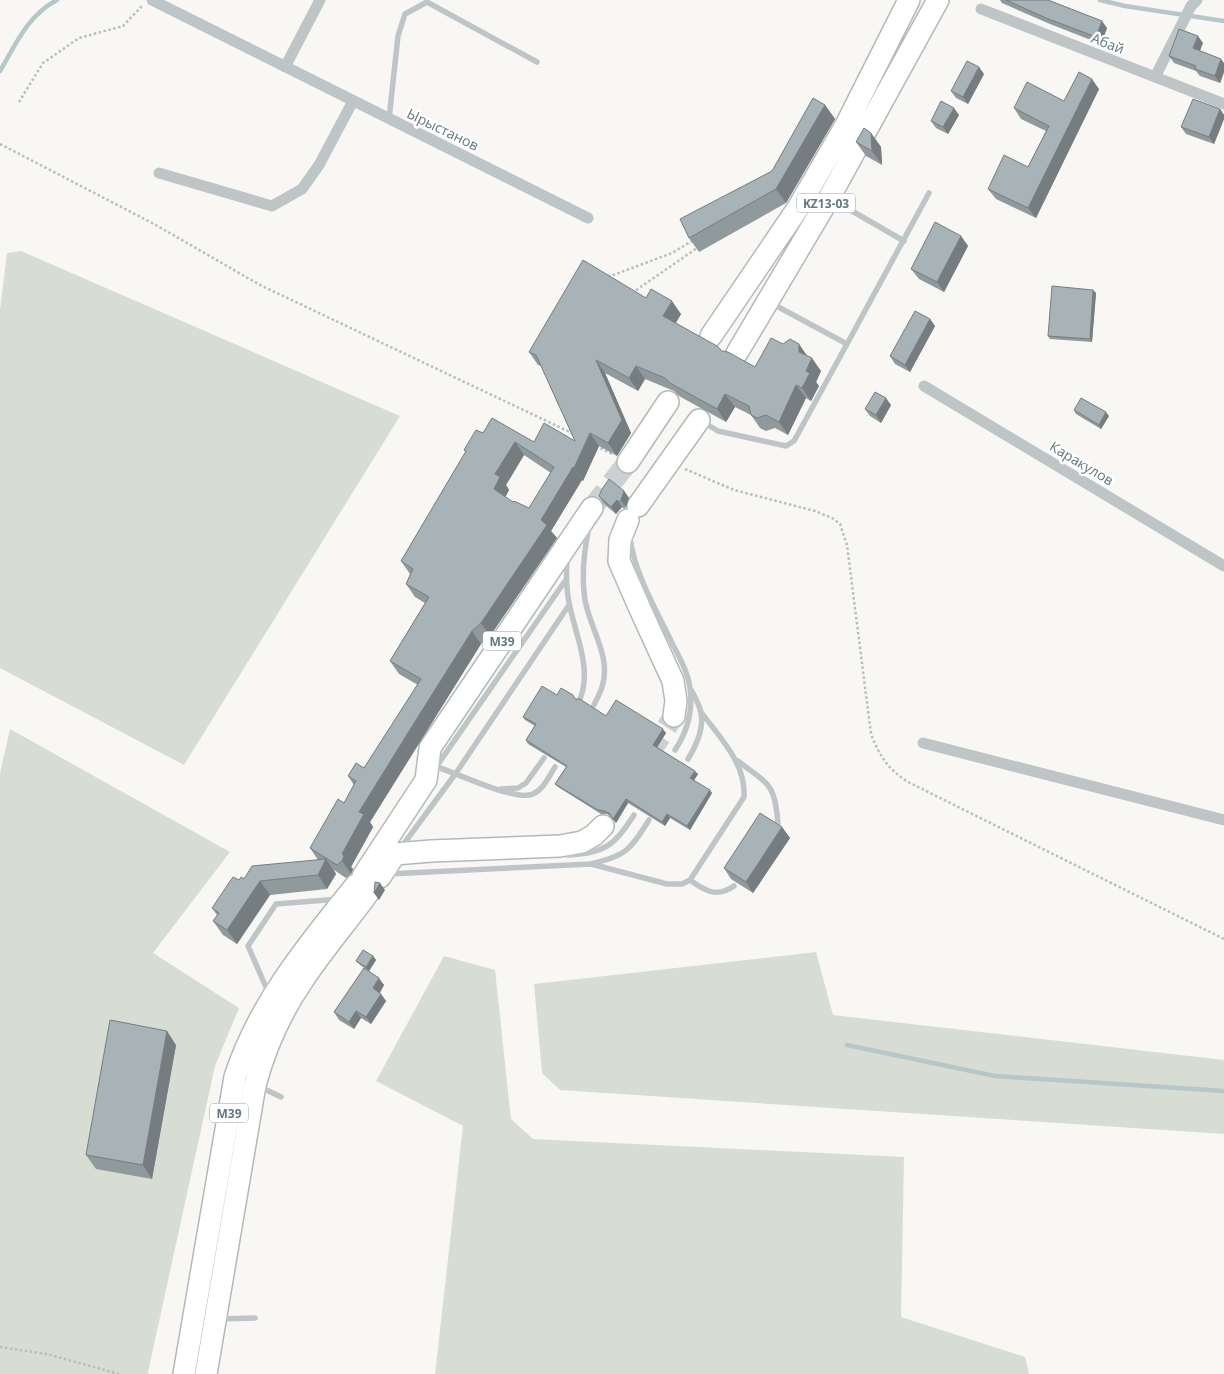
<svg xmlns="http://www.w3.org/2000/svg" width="1224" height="1374" viewBox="0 0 1224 1374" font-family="'Open Sans',sans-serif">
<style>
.green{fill:#d8ddd3}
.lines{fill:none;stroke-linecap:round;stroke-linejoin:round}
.stream{stroke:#b5c7c8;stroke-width:4.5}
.highway-tunnel{stroke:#cbd1d2;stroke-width:21;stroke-dasharray:21 11;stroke-linecap:butt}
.highway-casing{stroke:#b3b9bb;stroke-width:24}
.path{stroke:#b8bdbf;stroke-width:2.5;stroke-dasharray:2.5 2.5;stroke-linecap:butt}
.lane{stroke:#bec5c7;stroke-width:5.5}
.street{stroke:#bec5c7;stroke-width:11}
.highway{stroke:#fff;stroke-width:21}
.wall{fill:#909a9d;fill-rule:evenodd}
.shaded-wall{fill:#757d80}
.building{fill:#a7b3b7;stroke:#757d80;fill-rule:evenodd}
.labels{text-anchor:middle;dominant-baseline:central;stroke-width:5;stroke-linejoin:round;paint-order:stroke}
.shield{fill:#fff;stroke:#90a1a7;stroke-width:1}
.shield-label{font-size:12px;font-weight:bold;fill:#617981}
.street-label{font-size:14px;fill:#617981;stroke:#fff}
</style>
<rect width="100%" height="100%" fill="#f8f7f4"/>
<path class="green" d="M 21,251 L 400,416 L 184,765 L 0,668 L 0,310 L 7,253 Z
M 10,729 L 230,852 L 153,953 L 239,1008 L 215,1066 L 148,1372 L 149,1374 L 0,1374 L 0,773 Z
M 816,952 L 833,1015 L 1224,1060 L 1224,1134 L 560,1090 L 542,1073 L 534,984 Z
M 444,956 L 495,970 L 511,1119 L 533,1139 L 904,1157 L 901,1317 L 1025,1357 L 1029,1374 L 435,1374 L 463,1126 L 376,1081 Z"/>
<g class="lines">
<path class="stream" d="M 1100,0 L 1125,6 L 1224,21
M 0,71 C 16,44 28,15 57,0
M 847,1045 L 995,1076 L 1224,1091"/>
<path class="highway-tunnel" d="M 592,508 L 628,462
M 649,754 L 674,716"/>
<defs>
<path id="highway" d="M 711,336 L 798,208 L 846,125 L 909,0
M 737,353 L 829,198 L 938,0
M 628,462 L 668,402
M 638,506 L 699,420
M 628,520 L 620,540 L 619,561 L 640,609 L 673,681 L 676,701 L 674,716
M 363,876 L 426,780 L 430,748 L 592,508
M 380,877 L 395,854 L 431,851 L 560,846 L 582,842 L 594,835 L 603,826
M 184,1374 L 235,1077 C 259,1003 308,945 356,885
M 206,1374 L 255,1085 C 265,1048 281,1012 303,980 C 323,950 347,922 368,893"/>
</defs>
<use href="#highway" class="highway-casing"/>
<path class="path" d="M 19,102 L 43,63 L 79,38 L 123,26 L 142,6
M 0,144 L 154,224 L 260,285 L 574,434
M 608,277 L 672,253 L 692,241
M 632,293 L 697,248
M 596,446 L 614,455
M 685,469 L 734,490 L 815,511 L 832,518 L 840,524 L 847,545 L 871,734 C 880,757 888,769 908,782 L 1224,939
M 0,1347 L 47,1354 L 119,1374"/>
<path class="lane" d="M 389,119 L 398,36 L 405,14 L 427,2 L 537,62
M 833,200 L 904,241
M 847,344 L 929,193
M 703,422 L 718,431 L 786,446 L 794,441 L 847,344 L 771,303
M 589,527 C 584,551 581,575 585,600 C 590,629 612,657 602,687 C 600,693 597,699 594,705
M 630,538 C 635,575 657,611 673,645 C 680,658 688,673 690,688 C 693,710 687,732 675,750
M 567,560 C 566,576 566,591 570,607 C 576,636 592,669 580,699
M 688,759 C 696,746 704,729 701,713 C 700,706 695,698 692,691
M 738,761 C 769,785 775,783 778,824
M 437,767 C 457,773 516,802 533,794 C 544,789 549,776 555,767
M 434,770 L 565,581
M 501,789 L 518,788 L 526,783 L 544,758
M 400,849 L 456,773 L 569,605
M 568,855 C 606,852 613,847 634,815
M 591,864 L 667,884 L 682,884 L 690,880 L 744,797 C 746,763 720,738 701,712
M 388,874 L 591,864 C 627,855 629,851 649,820
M 690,880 C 705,891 717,898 734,886
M 269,994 L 248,946 L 276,904 L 339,899
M 258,1086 L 281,1097
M 219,1319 L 255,1318"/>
<path class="street" d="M 152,0 L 588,218
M 981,9 L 1224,104
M 285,67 L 320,0
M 1155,77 L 1191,6 L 1197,0
M 159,173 L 272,206 L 302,189 L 319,165 L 353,101
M 924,386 L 1224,566
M 923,743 L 1224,820"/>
<use href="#highway" class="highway"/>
</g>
<path class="wall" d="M 1000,0 L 1048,0 L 1107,28 L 1101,44 L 1050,24 L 1002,3 Z
M 1203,43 L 1199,51 L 1224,63 L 1224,72 L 1220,83 L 1200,76 L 1196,71 L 1174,63 L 1169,56 Z
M 984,74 L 968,104 L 956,98 L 951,91 Z
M 1099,89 L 1036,218 L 996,199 L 988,189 L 1028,167 L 1046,131 L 1021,119 L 1014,108 L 1064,101 Z
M 825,105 L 835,119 L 786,203 L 699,252 L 689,238 L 772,171 Z
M 1220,109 L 1224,115 L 1224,119 L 1214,144 L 1186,134 L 1181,127 Z
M 959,115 L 948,134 L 936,128 L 931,121 Z
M 871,133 L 881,147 L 882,165 L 866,156 L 856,142 Z
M 961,236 L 968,246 L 944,292 L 919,279 L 911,269 Z
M 1093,290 L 1096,293 L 1092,342 L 1050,339 L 1048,336 Z
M 646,298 L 681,314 L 676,323 L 722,351 L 755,367 L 808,357 L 821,371 L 816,382 L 819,386 L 811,401 L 806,398 L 788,435 L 775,428 L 766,431 L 760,428 L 751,415 L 735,407 L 726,422 L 679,396 L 674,391 L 645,379 L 638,391 L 605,373 L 631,433 L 617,456 L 599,446 L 583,481 L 582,480 L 551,531 L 557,538 L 490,636 L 481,644 L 370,822 L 373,827 L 351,867 L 353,869 L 351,874 L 346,878 L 334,870 L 336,874 L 327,889 L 270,895 L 237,944 L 223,935 L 213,921 L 217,915 L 212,908 L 239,880 L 318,860 L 310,848 L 344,803 L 354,785 L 348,776 L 364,768 L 418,685 L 399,674 L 390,661 L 425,603 L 415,597 L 406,584 L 410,574 L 401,561 L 466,452 L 464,450 L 483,433 L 534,442 L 575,441 L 541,366 L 538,365 L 529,352 ZM 524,455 L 551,473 L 529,508 L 513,502 L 505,497 L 509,490 L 506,485 Z
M 930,319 L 935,326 L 910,372 L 895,364 L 890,356 Z
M 891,405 L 881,423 L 870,416 L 865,409 Z
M 1074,410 L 1109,416 L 1101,429 L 1076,414 Z
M 624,491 L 629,498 L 626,507 L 624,509 L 622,507 L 616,514 L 604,504 L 599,496 Z
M 557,695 L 576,699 L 606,716 L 666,733 L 657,747 L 698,774 L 694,780 L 712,793 L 690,830 L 670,818 L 665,826 L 628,803 L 616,823 L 611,817 L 607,814 L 601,814 L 558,787 L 555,784 L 566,767 L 528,744 L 526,740 L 535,726 L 525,720 L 523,717 Z
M 782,827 L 790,838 L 753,893 L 731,879 L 724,868 Z
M 373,956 L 376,960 L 369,971 L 384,985 L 380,993 L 386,1001 L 371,1024 L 361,1018 L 354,1029 L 339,1020 L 334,1012 L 364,968 L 359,964 L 356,961 Z
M 176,1045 L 152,1179 L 96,1169 L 86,1155 Z"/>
<path class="shaded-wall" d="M 1102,21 L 1107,28 L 1101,44 L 1096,37 Z
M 1198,36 L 1203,43 L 1198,56 L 1193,48 Z
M 1221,59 L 1224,63 L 1224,72 L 1220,83 L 1215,76 Z
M 979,67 L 984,74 L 968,104 L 963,97 Z
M 1092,79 L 1099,89 L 1036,218 L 1028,208 Z
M 825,105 L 835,119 L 786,203 L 776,189 Z
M 954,108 L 959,115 L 948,134 L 943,127 Z
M 1220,109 L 1224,115 L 1224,119 L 1214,144 L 1209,137 Z
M 871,133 L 881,147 L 882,165 L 872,151 Z
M 961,236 L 968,246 L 944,292 L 937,282 Z
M 1093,290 L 1096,293 L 1092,342 L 1090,339 Z
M 672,301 L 681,314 L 672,329 L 663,316 Z
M 930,319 L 935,326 L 910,372 L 905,365 Z
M 799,344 L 808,357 L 799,352 Z
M 812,358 L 821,371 L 816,382 L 819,386 L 811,401 L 802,388 L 806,371 Z
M 596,360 L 605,373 L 631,433 L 617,456 L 608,443 Z
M 636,366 L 645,379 L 638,391 L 629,378 Z
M 796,385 L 806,398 L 788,435 L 779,422 Z
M 725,394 L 735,407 L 726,422 L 717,409 Z
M 886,398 L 891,405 L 881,423 L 876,415 Z
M 1106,412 L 1109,416 L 1101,429 L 1099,425 Z
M 590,433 L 599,446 L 583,481 L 574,468 Z
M 515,442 L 524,455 L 506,485 L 509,490 L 503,502 L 494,489 L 495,474 Z
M 573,467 L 582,480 L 551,531 L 557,538 L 490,636 L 481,623 L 541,520 Z
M 624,491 L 629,498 L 626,507 L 621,500 Z
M 617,500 L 622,507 L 616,514 L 611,507 Z
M 472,631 L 481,644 L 370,822 L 373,827 L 351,867 L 353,869 L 351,874 L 342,861 L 342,854 L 359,812 Z
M 663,729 L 666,733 L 656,749 L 653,745 Z
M 695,771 L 698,774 L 693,782 L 690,778 Z
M 710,790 L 712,793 L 690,830 L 687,826 Z
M 626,799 L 628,803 L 616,823 L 613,819 Z
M 667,814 L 670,818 L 665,826 L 662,822 Z
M 782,827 L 790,838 L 753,893 L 746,882 Z
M 326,859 L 336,874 L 327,889 L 318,875 Z
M 260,881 L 270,895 L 237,944 L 227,930 Z
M 380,883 L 385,890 L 379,900 L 374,893 Z
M 373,956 L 376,960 L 369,971 L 366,967 Z
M 379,978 L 384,985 L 378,995 L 373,988 Z
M 381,994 L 386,1001 L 371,1024 L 366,1017 Z
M 356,1011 L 361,1018 L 354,1029 L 349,1022 Z
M 167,1031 L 176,1045 L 152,1179 L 143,1165 Z"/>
<path class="building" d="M 1006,0 L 1048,0 L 1102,21 L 1096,37 L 1046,18 Z
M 1179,29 L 1198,36 L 1193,48 L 1221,59 L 1215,76 L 1195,69 L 1196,66 L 1169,56 Z
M 967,61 L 979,67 L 963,97 L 951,91 Z
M 1079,72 L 1092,79 L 1028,208 L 988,189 L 1004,155 L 1028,167 L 1049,126 L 1014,108 L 1027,82 L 1064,101 Z
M 813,98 L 825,105 L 776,189 L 689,238 L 680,219 L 772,171 Z
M 1193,99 L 1220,109 L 1209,137 L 1181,127 Z
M 941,101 L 954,108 L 943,127 L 931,121 Z
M 864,128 L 871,133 L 872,151 L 856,142 Z
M 935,222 L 961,236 L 937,282 L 911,269 Z
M 583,260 L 646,298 L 651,289 L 672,301 L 663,316 L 717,346 L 722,351 L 728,352 L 755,367 L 771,338 L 783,344 L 790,339 L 799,344 L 799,352 L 812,358 L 806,371 L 810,373 L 802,388 L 796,385 L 779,422 L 766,415 L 757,418 L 751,415 L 749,406 L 725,394 L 717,409 L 670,383 L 665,378 L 636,366 L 629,378 L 596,360 L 622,420 L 608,443 L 590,433 L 574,468 L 573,467 L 541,520 L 547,525 L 481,623 L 472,631 L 411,728 L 359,812 L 364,814 L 342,854 L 344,856 L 342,861 L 337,865 L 310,848 L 338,799 L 344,803 L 356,781 L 348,776 L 356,763 L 364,768 L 421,679 L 390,661 L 429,597 L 406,584 L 413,569 L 401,561 L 466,451 L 464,450 L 476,430 L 483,433 L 492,418 L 534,442 L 544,423 L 575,441 L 536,355 L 529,352 ZM 515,442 L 554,467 L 529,508 L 514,501 L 513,502 L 494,489 L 500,477 L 495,474 Z
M 1052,286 L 1093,290 L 1090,339 L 1048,336 Z
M 915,311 L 930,319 L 905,365 L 890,356 Z
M 875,392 L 886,398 L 876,415 L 865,409 Z
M 1081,398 L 1106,412 L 1099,425 L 1074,410 Z
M 609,479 L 624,491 L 621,500 L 619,502 L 617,500 L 611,507 L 599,496 L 602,489 Z
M 542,686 L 557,695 L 561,688 L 573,695 L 575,699 L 580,699 L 606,716 L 616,700 L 663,729 L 653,745 L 695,771 L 690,778 L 710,790 L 687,826 L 667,814 L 662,822 L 626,799 L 613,819 L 609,813 L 604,811 L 598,810 L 555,784 L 567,766 L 526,740 L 536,724 L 523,717 Z
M 760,813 L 782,827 L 746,882 L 724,868 Z
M 326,859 L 318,875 L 260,881 L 227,930 L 213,921 L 219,913 L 212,908 L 233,877 L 239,880 L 241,877 L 244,879 L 252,866 Z
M 375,882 L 380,883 L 374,893 Z
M 363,950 L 373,956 L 366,967 L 356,961 Z
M 364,968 L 379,978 L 373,988 L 381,994 L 366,1017 L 356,1011 L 349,1022 L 334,1012 Z
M 110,1020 L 167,1031 L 143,1165 L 86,1155 Z"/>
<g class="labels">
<g class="shield">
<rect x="797" y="193.5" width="58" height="19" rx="4"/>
<rect x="483" y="631.5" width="38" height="19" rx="4"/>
<rect x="210" y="1103.5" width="38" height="19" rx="4"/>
</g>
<g class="shield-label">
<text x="826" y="203">KZ13-03</text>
<text x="502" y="641">M39</text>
<text x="229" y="1113">M39</text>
</g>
<g class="street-label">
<text transform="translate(1108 43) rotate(21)">Абай</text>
<text transform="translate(443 129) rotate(26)">Ырыстанов</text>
<text transform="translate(1082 463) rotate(31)">Каракулов</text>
</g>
</g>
</svg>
